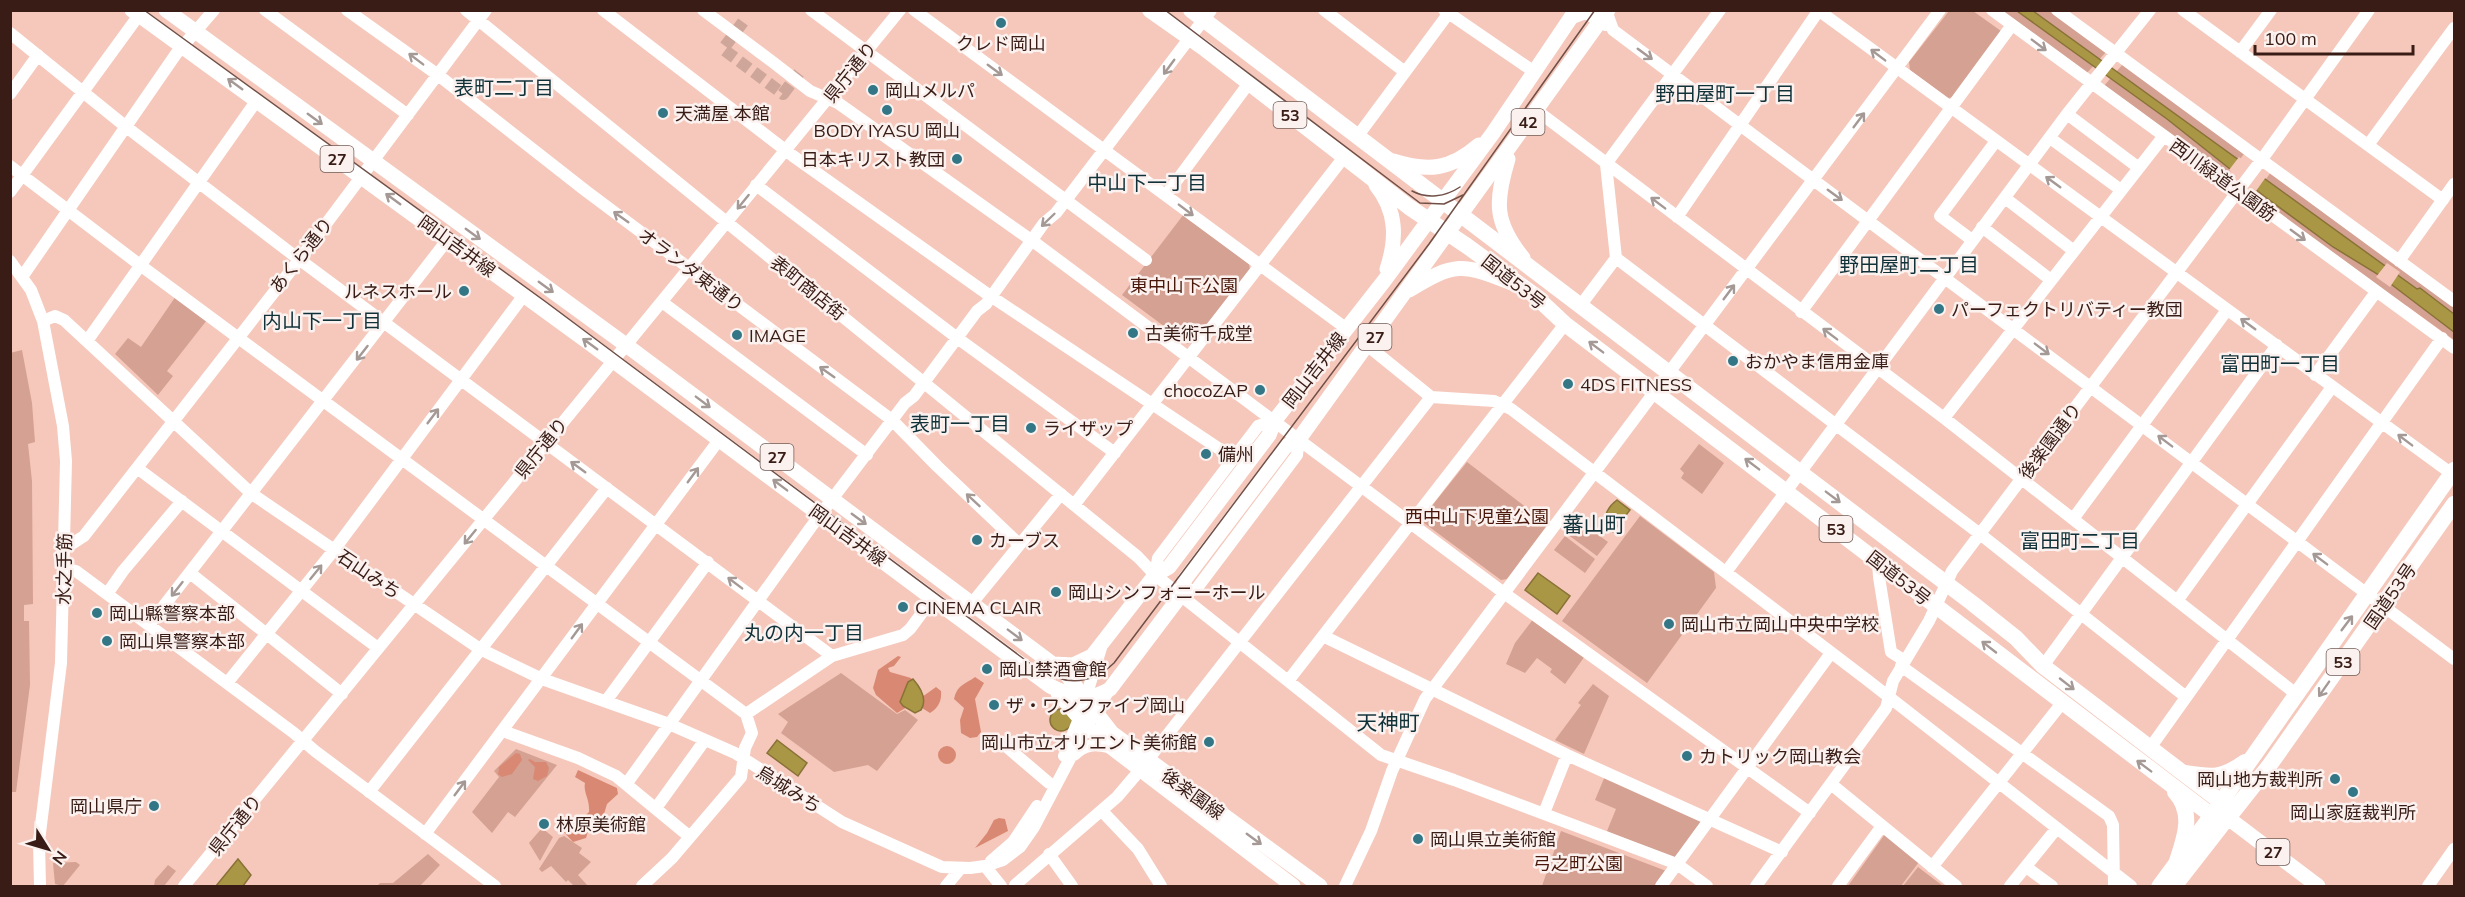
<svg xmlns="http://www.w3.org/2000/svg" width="2465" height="897" viewBox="0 0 2465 897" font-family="Mulish,'Noto Sans JP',sans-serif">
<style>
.green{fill:#d5a192}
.forest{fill:#d98973}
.water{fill:#aa9745;stroke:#887237;stroke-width:1.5}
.pier{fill:#f5c8bb}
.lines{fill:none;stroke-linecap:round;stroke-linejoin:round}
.minor-tunnel{stroke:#cfa69a;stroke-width:12;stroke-dasharray:12 6;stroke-linecap:butt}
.minor{stroke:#fff;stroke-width:12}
.major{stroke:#fff;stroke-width:15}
.highway{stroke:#fff;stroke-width:16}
.tram{stroke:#704f46;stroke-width:1.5}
.oneway{stroke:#a59996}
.poi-dot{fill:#337686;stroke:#fbf2f0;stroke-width:2}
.labels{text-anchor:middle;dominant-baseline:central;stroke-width:5;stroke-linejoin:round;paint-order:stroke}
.shield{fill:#fbf2f0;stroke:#725c57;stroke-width:1.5}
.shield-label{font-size:16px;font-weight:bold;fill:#381c15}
.poi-label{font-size:18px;fill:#381c15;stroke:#fbf2f0;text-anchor:start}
.street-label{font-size:18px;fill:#381c15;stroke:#fbf2f0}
.park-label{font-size:18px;fill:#4a180a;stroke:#fbf2f0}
.neighbourhood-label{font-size:20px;fill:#103138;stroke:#fbf2f0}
.quarter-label{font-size:21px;fill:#103138;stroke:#fbf2f0}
</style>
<rect width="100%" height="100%" fill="#f5c8bb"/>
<path class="green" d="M 1949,11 L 1973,11 L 2001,31 L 1955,97 L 1948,98 L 1910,70 L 1909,62 Z
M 2000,11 L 2050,11 L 2106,52 L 2086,74 Z
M 2123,64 L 2244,154 L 2227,176 L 2103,87 Z
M 2271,172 L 2454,307 L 2454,340 L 2407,306 L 2399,303 L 2254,196 Z
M 1184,214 L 1249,264 L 1250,270 L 1195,343 L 1188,344 L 1122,295 Z
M 176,296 L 207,320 L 167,371 L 173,376 L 158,395 L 115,354 L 128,338 L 141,347 Z
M 22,350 L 32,403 L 35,442 L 28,444 L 32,481 L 33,604 L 24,605 L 24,621 L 29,621 L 30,685 L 16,792 L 10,792 L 10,353 Z
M 1699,444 L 1724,463 L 1702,494 L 1681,478 L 1684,473 L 1680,469 Z
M 1467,462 L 1548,524 L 1507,579 L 1501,580 L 1424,523 L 1423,517 Z
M 1640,516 L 1714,572 L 1716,588 L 1647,683 L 1562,621 Z
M 1578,520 L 1608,542 L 1597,556 L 1567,534 Z
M 1565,536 L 1595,559 L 1585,573 L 1554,550 Z
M 1534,618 L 1585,656 L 1565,684 L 1550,672 L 1552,669 L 1537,658 L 1525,673 L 1506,664 L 1515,643 Z
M 841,673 L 897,714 L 905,710 L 918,720 L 877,771 L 868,765 L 834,772 L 781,733 L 788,722 L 778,714 Z
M 1593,684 L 1609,696 L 1584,754 L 1555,740 L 1581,705 L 1578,703 Z
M 516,749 L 557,765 L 515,817 L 508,812 L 492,833 L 472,812 L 499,777 L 494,771 Z
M 1605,776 L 1703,822 L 1674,858 L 1607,831 L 1616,809 L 1595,800 Z
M 542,828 L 553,837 L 540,861 L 529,843 Z
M 1561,831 L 1669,872 L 1658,886 L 1542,886 Z
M 1885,834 L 1919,862 L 1901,886 L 1848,886 Z
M 564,836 L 582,848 L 579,853 L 591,862 L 578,875 L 588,886 L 574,886 L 568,880 L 566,882 L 551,866 L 542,872 L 539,869 L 559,838 Z
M 428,854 L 440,865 L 420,886 L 377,886 L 380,883 L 393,883 Z
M 76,862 L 80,865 L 63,886 L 55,884 L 53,863 Z
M 168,865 L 176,871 L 164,886 L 154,886 L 155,880 Z
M 1918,867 L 1943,886 L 1903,886 Z"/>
<path class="forest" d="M 898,656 L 901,657 L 894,666 L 888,668 L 890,672 L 911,678 L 922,697 L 936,687 L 941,691 C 942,701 938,708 930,713 L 914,703 L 897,713 L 876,695 L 873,688 L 878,670 Z
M 975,677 L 984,683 L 975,699 L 981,732 L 977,737 L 970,738 L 961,733 L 960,720 L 964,708 L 954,699 C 957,685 964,685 975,677 Z
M938 755a9 9 0 1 1 18 0a9 9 0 1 1-18 0Z
M 516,753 L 520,754 L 522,760 L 512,774 L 502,777 L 498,774 L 499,767 Z
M 530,759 L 535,762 L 546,762 L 549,768 L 547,776 L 538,781 L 533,779 L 535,767 L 528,760 Z
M 578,770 L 617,788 L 618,794 L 607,804 L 601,824 L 588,831 L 586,838 L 573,842 L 564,832 L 570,824 L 575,825 L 589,812 C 590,799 583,793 585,783 L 575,777 Z
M 999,818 L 1005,819 L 1008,831 L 975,848 L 987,833 L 994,820 Z"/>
<path class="water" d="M 2017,11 L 2033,11 L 2417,289 L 2420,288 L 2454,314 L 2454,332 L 2379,275 L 2333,247 L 2264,196 L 2167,119 Z
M 1617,500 L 1630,510 L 1613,532 C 1601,521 1605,509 1617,500 Z
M 1538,573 L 1570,596 L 1557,614 L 1525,590 Z
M 913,679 C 920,687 928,699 921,710 L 915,713 L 903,706 L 900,702 L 908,682 Z
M1050 720a11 11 0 1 1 22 0a11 11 0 1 1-22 0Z
M 777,740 L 807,763 L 798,776 L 767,753 Z
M 238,859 L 251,875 L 243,886 L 216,886 Z"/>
<path class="pier" d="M 2239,157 L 2266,177 L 2256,191 L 2229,170 Z
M 2387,263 L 2400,272 L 2390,287 L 2376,277 Z"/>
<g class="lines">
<path class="minor-tunnel" d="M 743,22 L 723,49 L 783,94 L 799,73"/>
<path class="minor" d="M 265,10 L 408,115
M 347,10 L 438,75 L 586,191 L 892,420 L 937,466 L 1016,541 L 1017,548
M 466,10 L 1138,557 L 1155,575 L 1381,755 L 1454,780 L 1677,864 L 1707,886
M 603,10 L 793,156 L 986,293 L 1233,458
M 703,10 L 774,63 L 810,91 L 838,103 L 1038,245 L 1504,593 L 1810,813
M 811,10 L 1146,260
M 914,10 L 1347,329
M 1324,10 L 1405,72
M 1444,10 L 1533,71
M 1606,10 L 1613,30 L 2454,659
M 1818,10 L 2452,474
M 1992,10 L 2454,348
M 2057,10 L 2454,301
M 2183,10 L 2443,200
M 1570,19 L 1586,13 L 1606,25
M 10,33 L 125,126 L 292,254 L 832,656
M 2240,52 L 2271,10
M 10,94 L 38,55
M 1536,110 L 1944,418 L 2296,694
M 2067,114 L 2139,168
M 1357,137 L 1451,10
M 2050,138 L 2121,190
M 2368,145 L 2454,28
M 10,166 L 140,265 L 746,714 L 752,733 L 745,748 L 741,777 L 672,858 L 642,886
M 756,185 L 960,340 L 1115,453
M 10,192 L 139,15
M 1166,195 L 1249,83
M 2005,198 L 2074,251
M 1677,217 L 1819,10
M 1982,227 L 2051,280
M 1972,240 L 1940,216 L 1996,141
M 1616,258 L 1980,534 L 2186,697
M 10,261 L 31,290 L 43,321 L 63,426 L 66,461 L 61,663 L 39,841 L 40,886
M 2399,261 L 2454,184
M 22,277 L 176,54 L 214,10
M 662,302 L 867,455
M 1580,306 L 1616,258 L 1606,164 L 1720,10
M 1801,312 L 2012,25
M 43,321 L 55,316 L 64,320 L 252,494 L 480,649 L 542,679 L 669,724 L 735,753 L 842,822 L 942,867 L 970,868 L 985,866 L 1003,860 L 1020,847 L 1034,827 L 1095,711 L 1110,689
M 87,341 L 257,100
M 1368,346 L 1431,397 L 1494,401 L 1511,409 L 1866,679 L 2131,886
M 2315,375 L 2376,292
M 1944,418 L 2163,137
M 137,468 L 378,648
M 1074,505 L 1344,157
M 2073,519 L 2227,310
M 64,549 L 84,536 L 299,260 L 486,10
M 1878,562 L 1879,577 L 1891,652 L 1905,661
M 64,568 L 76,571 L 294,733 L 315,751 L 495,886
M 1726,572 L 2067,114 L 2150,10
M 190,573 L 342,694
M 1155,575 L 1158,558 L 1258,426 L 1275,420
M 107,594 L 123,571 L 182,501
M 1181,595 L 1197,588 L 1297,455 L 1299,439
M 2177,601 L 2332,387
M 972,603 L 1061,494
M 149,625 L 448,239
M 1323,636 L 1567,755 L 1782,852
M 1901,666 L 2109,816 L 2113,825 L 2114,886
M 2043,666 L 2277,345
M 1288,681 L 1565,324
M 227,683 L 334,550 L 524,295
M 606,701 L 708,562
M 746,714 L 832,656 L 903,635 L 910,629 L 933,598
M 503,731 L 578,758 L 616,776 L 690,837
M 1001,742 L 1049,783
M 2150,748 L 2442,338
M 1074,755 C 1085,744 1094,744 1109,747
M 1064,756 L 1080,716 L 1101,648
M 627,783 L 811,527 L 905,403 L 914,396 L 977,311 L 986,304 L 1044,223 L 1056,213 L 1211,10
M 1831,784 L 1956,886
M 369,792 L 607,488
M 656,808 L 705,740
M 1102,811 L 1138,849 L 1161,886
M 1544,813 L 1567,755
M 425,834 L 719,440
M 1049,854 L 1072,886
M 991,861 L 1013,842 L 1037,806
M 985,866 L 1001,886
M 1932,867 L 2062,703
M 2026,867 L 2052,886
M 184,886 L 900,10
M 946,886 L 961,868
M 1016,886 L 1015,885 L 1117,797 L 1140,770 L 1431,397
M 1345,886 L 1371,831 L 1392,771 L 1425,699 L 1940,10
M 1661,886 L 1831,653
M 1756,886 L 1886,708 L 1893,681 L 1929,621 L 1952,571 L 2265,155 L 2369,10
M 1838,886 L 1882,826
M 2010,886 L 2057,828
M 2428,886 L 2454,849"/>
<path class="major" d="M 132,10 L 592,345 L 1050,686 C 1070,696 1090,702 1110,689 L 1181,595 L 1185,579 L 1285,447 L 1299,439 L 1608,10
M 166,10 L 626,345 L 1066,674 L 1112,733 L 1320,886
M 1508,159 C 1495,202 1494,222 1523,258
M 1393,161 C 1428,172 1450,170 1479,145
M 1376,185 C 1397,211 1397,239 1387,269
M 1409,290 C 1455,262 1462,263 1512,283
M 1053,664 L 1073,665 L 1092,656 L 1155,575 L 1169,567 L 1269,435 L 1275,420 L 1384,281 L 1493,133 L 1576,10
M 1058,693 L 1087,727 L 1111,747 L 1293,886
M 2159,886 L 2221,802 L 2228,818 L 2318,886
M 2175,886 L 2228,818"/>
<path class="highway" d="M 1150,10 L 1204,48 L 1409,207 L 1467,246 L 1534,295 L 1565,324 L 2211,815 L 2228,818 L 2269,766 L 2454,504
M 1191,10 L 1972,603 L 2016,638 L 2043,666 L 2221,802 L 2454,470
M 2185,773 C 2211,777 2222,779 2245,762
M 2175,792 C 2194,813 2185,837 2177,861"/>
<path class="tram" d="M 144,10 L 546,302 L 1036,668 C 1063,685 1090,686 1114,663 L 1429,244 L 1595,10
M 1165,10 L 1420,203 L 1444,204 L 1463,195
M 1412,191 C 1427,199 1445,197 1460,187"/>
</g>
<defs><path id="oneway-shaft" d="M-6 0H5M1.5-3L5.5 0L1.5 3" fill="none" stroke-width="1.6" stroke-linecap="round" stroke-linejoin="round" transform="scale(1.5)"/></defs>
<g class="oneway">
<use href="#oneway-shaft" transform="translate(2039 45) rotate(37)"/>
<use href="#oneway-shaft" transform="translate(1645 54) rotate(36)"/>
<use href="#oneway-shaft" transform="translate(1878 55) rotate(-143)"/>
<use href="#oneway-shaft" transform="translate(416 59) rotate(-143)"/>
<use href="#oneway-shaft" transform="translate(1169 67) rotate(126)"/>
<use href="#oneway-shaft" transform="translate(995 70) rotate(36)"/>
<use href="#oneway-shaft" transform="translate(235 84) rotate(-144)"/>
<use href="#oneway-shaft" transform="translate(315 119) rotate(36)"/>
<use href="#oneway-shaft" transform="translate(1859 120) rotate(-53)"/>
<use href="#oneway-shaft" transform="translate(2053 182) rotate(-144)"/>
<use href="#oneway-shaft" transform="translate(1835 195) rotate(36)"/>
<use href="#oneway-shaft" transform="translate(393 199) rotate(-144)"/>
<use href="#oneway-shaft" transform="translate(743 202) rotate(129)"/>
<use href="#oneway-shaft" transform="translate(1658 203) rotate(-143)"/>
<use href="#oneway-shaft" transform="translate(1186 210) rotate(37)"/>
<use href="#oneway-shaft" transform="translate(621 217) rotate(-145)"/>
<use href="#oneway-shaft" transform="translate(1048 220) rotate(136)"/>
<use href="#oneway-shaft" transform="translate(473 234) rotate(36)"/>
<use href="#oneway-shaft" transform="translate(2298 235) rotate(36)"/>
<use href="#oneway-shaft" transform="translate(546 287) rotate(36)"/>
<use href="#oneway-shaft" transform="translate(1729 292) rotate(-53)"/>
<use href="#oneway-shaft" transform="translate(2248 324) rotate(-144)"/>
<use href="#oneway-shaft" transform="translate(1830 334) rotate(-143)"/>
<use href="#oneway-shaft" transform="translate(590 344) rotate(-144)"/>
<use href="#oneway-shaft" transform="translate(1596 347) rotate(-143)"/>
<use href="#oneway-shaft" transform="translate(2042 349) rotate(37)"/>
<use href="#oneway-shaft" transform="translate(362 353) rotate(128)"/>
<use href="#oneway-shaft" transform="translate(827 372) rotate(-145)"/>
<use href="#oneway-shaft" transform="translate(703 402) rotate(37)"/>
<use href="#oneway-shaft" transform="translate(433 416) rotate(-53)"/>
<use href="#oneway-shaft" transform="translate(2405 440) rotate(-143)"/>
<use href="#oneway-shaft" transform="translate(2165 441) rotate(-143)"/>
<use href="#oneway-shaft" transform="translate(1752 464) rotate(-143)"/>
<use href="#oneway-shaft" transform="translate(578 467) rotate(-144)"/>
<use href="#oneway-shaft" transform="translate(693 475) rotate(-54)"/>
<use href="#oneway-shaft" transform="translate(780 485) rotate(-143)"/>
<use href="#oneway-shaft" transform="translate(1833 497) rotate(37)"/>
<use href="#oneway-shaft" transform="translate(973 500) rotate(-137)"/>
<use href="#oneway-shaft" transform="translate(859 519) rotate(36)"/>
<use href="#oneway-shaft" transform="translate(470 537) rotate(129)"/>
<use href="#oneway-shaft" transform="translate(2320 559) rotate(-143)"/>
<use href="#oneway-shaft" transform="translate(316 572) rotate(-51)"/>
<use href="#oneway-shaft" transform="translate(735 583) rotate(-143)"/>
<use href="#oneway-shaft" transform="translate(177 589) rotate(128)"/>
<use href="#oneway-shaft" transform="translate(2347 623) rotate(-53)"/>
<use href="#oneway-shaft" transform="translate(577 631) rotate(-54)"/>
<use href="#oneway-shaft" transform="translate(1015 635) rotate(37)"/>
<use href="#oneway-shaft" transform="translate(1989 647) rotate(-142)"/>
<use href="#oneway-shaft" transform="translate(2067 684) rotate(38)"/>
<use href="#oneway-shaft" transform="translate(2324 689) rotate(125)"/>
<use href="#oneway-shaft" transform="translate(2144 766) rotate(-143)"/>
<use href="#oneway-shaft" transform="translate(460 788) rotate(-53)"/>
<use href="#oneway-shaft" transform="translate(1254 839) rotate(36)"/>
</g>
<g class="poi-dot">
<circle cx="1001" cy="23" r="6"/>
<circle cx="873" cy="90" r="6"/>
<circle cx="887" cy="110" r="6"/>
<circle cx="663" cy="113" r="6"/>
<circle cx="957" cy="159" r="6"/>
<circle cx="464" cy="291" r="6"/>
<circle cx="1939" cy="309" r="6"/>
<circle cx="1133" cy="333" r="6"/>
<circle cx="737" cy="335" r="6"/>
<circle cx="1733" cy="361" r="6"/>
<circle cx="1568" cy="384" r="6"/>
<circle cx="1260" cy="390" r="6"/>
<circle cx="1031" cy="428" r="6"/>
<circle cx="1206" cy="454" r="6"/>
<circle cx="977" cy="540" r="6"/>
<circle cx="1056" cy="592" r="6"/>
<circle cx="903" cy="607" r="6"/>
<circle cx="97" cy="613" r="6"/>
<circle cx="1669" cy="624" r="6"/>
<circle cx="107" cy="641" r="6"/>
<circle cx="987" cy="669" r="6"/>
<circle cx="994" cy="705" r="6"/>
<circle cx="1209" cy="742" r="6"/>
<circle cx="1687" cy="756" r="6"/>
<circle cx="2335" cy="779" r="6"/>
<circle cx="2353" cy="792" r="6"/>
<circle cx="154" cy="806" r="6"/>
<circle cx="544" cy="824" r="6"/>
<circle cx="1418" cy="839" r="6"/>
</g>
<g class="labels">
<g class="shield">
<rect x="1273.5" y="102" width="33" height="26" rx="4.5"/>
<rect x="1511.5" y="109" width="33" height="26" rx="4.5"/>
<rect x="320.5" y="146" width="33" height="26" rx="4.5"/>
<rect x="1358.5" y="324" width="33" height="26" rx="4.5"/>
<rect x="760.5" y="444" width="33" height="26" rx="4.5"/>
<rect x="1819.5" y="516" width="33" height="26" rx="4.5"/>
<rect x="2326.5" y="649" width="33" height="26" rx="4.5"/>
<rect x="2256.5" y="839" width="33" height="26" rx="4.5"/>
</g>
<g class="shield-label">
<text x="1290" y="115">53</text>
<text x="1528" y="122">42</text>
<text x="337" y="159">27</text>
<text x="1375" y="337">27</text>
<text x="777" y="457">27</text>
<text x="1836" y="529">53</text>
<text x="2343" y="662">53</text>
<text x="2273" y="852">27</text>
</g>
<g class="poi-label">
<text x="1001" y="43" text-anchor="middle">クレド岡山</text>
<text x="885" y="90">岡山メルパ</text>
<text x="675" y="113">天満屋 本館</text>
<text x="887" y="130" text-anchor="middle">BODY IYASU 岡山</text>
<text x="945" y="159" text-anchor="end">日本キリスト教団</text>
<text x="452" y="291" text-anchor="end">ルネスホール</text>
<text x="1951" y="309">パーフェクトリバティー教団</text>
<text x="1145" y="333">古美術千成堂</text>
<text x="749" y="335">IMAGE</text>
<text x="1745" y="361">おかやま信用金庫</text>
<text x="1580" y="384">4DS FITNESS</text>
<text x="1248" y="390" text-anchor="end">chocoZAP</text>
<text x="1043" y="428">ライザップ</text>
<text x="1218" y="454">備州</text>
<text x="989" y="540">カーブス</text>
<text x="1068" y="592">岡山シンフォニーホール</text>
<text x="915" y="607">CINEMA CLAIR</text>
<text x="109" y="613">岡山縣警察本部</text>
<text x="1681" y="624">岡山市立岡山中央中学校</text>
<text x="119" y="641">岡山県警察本部</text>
<text x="999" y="669">岡山禁酒會館</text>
<text x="1006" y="705">ザ・ワンファイブ岡山</text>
<text x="1197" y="742" text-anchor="end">岡山市立オリエント美術館</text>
<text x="1699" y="756">カトリック岡山教会</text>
<text x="2323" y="779" text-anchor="end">岡山地方裁判所</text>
<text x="142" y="806" text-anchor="end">岡山県庁</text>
<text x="2353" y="812" text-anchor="middle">岡山家庭裁判所</text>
<text x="556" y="824">林原美術館</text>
<text x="1430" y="839">岡山県立美術館</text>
</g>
<g class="street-label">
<text transform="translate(850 72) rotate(-51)">県庁通り</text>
<text transform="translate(2223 180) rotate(36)">西川緑道公園筋</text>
<text transform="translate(457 246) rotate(36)">岡山吉井線</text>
<text transform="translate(301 255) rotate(-52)">あくら通り</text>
<text transform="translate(691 270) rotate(37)">オランダ東通り</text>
<text transform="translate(1514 282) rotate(38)">国道53号</text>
<text transform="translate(808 288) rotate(39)">表町商店街</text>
<text transform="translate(1314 370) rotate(-52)">岡山吉井線</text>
<text transform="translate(2050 441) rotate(-53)">後楽園通り</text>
<text transform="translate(541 448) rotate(-51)">県庁通り</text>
<text transform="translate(848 535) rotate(36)">岡山吉井線</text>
<text transform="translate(64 569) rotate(-89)">水之手筋</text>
<text transform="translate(369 574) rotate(34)">石山みち</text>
<text transform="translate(1899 578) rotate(38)">国道53号</text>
<text transform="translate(2390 596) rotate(-55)">国道53号</text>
<text transform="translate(789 789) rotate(32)">烏城みち</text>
<text transform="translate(1193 794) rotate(36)">後楽園線</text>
<text transform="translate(235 825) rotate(-51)">県庁通り</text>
</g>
<g class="park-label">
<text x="1184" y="285">東中山下公園</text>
<text x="1477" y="516">西中山下児童公園</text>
<text x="1578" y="863">弓之町公園</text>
</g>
<g class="neighbourhood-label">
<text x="504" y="87">表町二丁目</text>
<text x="1725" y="93">野田屋町一丁目</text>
<text x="1147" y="182">中山下一丁目</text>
<text x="1909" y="264">野田屋町二丁目</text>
<text x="322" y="320">内山下一丁目</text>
<text x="2280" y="363">富田町一丁目</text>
<text x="960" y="423">表町一丁目</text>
<text x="2080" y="540">富田町二丁目</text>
<text x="804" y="632">丸の内一丁目</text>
</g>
<g class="quarter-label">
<text x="1594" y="524">蕃山町</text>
<text x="1388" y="722">天神町</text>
</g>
</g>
<rect width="2465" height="897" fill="none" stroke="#381c15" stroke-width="24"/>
<g transform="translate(48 849) rotate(127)" stroke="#fbf2f0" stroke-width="4.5" paint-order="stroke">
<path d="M0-4.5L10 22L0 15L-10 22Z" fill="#381c15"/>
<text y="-9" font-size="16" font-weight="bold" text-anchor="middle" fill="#381c15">N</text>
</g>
<path d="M2255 45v9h158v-9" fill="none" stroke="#381c15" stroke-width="3"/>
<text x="2264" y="45" font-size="18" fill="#381c15" stroke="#fbf2f0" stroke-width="4.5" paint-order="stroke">100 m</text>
</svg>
